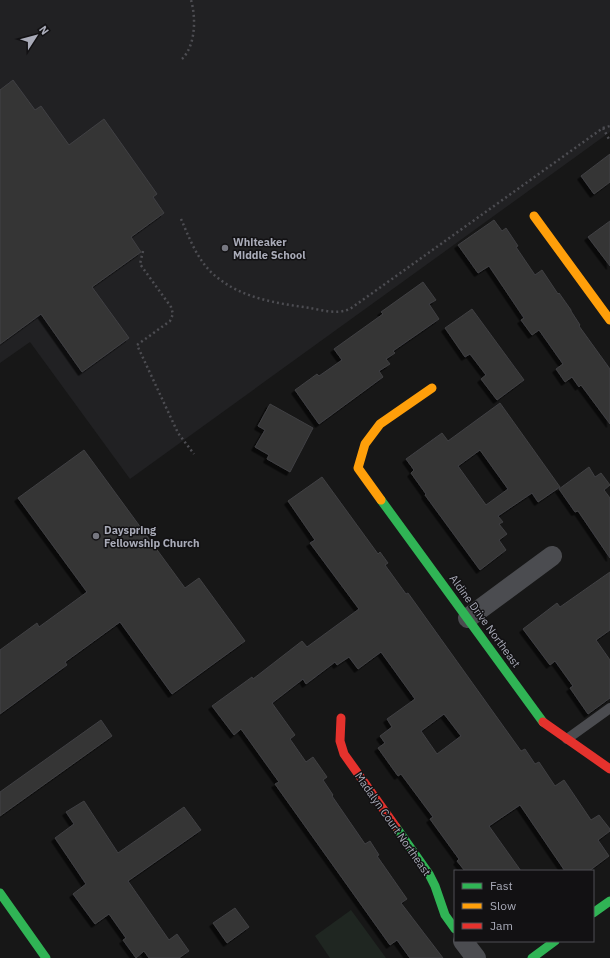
<svg xmlns="http://www.w3.org/2000/svg" width="610" height="958" viewBox="0 0 610 958" font-family="'IBM Plex Sans',sans-serif">
<style>
.built{fill:#212123}
.green{fill:#1f2621}
.building{fill:#353536;stroke:#404043;fill-rule:evenodd;filter:url(#shadow)}
.lines{fill:none;stroke-linecap:round;stroke-linejoin:round}
.path{stroke:#4d4d52;stroke-width:2.5;stroke-dasharray:2 3;stroke-linecap:butt}
.lane{stroke:#4b4c50;stroke-width:10}
.street{stroke:#4b4c50;stroke-width:20}
.fast{stroke:#30b455;stroke-width:9}
.slow{stroke:#ff9f0a;stroke-width:9}
.jam{stroke:#e5322d;stroke-width:9}
.poi-dot{fill:#767780;stroke:#121113;stroke-width:1.5}
.labels{text-anchor:middle;dominant-baseline:central;stroke-width:3;stroke-linejoin:round;paint-order:stroke}
.poi-label{font-size:11px;font-weight:bold;fill:#a9abb8;stroke:#121113;text-anchor:start}
.street-label{font-size:11px;fill:#a9abb8;stroke:#121113}
</style>
<defs>
<filter id="shadow"><feDropShadow dx="-3.5" dy="3.5" stdDeviation="0" flood-color="#0009"/></filter>
</defs>
<rect width="100%" height="100%" fill="#171717"/>
<path class="built" d="M 0,0 L 610,0 L 610,132 L 130,479 L 30,342 L 0,363 Z"/>
<path class="green" d="M 351,910 L 386,958 L 330,958 L 315,936 Z"/>
<path class="building" d="M 13,80 L 35,110 L 41,106 L 69,145 L 104,119 L 157,194 L 153,197 L 164,213 L 131,237 L 141,252 L 92,287 L 129,338 L 82,372 L 41,314 L 0,344 L 0,90 Z
M 610,154 L 610,182 L 594,194 L 581,176 Z
M 494,220 L 502,231 L 506,228 L 518,246 L 516,247 L 535,275 L 542,270 L 558,294 L 559,293 L 571,310 L 571,311 L 580,325 L 579,326 L 610,369 L 610,424 L 581,385 L 579,387 L 572,377 L 565,382 L 556,369 L 563,364 L 539,330 L 532,335 L 521,320 L 524,318 L 489,266 L 478,273 L 458,245 Z
M 610,221 L 610,266 L 588,237 Z
M 423,282 L 436,300 L 429,304 L 439,319 L 393,351 L 395,353 L 386,359 L 390,364 L 379,371 L 383,377 L 319,424 L 295,390 L 317,374 L 319,376 L 342,360 L 334,349 L 383,314 L 381,312 Z
M 472,309 L 524,380 L 497,400 L 481,379 L 486,375 L 470,354 L 465,357 L 445,328 Z
M 500,403 L 560,487 L 538,502 L 532,493 L 498,516 L 503,522 L 499,524 L 507,534 L 499,540 L 506,550 L 480,570 L 425,495 L 426,494 L 411,473 L 414,470 L 406,459 L 442,433 L 448,441 ZM 480,450 L 508,489 L 486,505 L 458,466 Z
M 270,404 L 313,428 L 290,472 L 267,459 L 269,455 L 255,447 L 265,430 L 258,426 Z
M 84,450 L 185,588 L 199,578 L 245,641 L 172,694 L 120,622 L 65,662 L 67,665 L 0,714 L 0,650 L 37,623 L 39,627 L 87,592 L 18,498 Z
M 589,467 L 595,477 L 601,473 L 610,485 L 604,490 L 610,498 L 610,558 L 578,511 L 575,512 L 559,489 Z
M 322,477 L 378,554 L 380,552 L 388,563 L 385,565 L 406,594 L 408,593 L 521,751 L 525,749 L 535,764 L 539,762 L 555,786 L 564,780 L 591,820 L 599,815 L 610,829 L 610,831 L 598,840 L 609,856 L 589,871 L 565,871 L 520,805 L 489,826 L 521,871 L 465,871 L 457,861 L 459,859 L 430,819 L 433,817 L 401,774 L 398,776 L 378,748 L 385,743 L 380,736 L 392,727 L 387,719 L 415,699 L 381,652 L 358,669 L 349,657 L 337,665 L 335,662 L 306,684 L 303,679 L 272,703 L 295,735 L 290,739 L 306,762 L 313,757 L 327,777 L 323,780 L 333,795 L 332,796 L 365,844 L 370,841 L 379,855 L 377,856 L 407,899 L 401,903 L 443,958 L 410,958 L 397,940 L 390,945 L 275,784 L 279,782 L 241,729 L 234,735 L 212,706 L 252,677 L 253,679 L 302,641 L 307,647 L 359,609 L 310,543 L 315,540 L 288,501 ZM 444,714 L 461,736 L 437,754 L 421,731 Z
M 610,572 L 610,630 L 596,640 L 610,660 L 610,698 L 588,714 L 570,688 L 573,686 L 555,661 L 550,665 L 523,629 L 557,603 L 560,607 Z
M 101,720 L 112,736 L 0,816 L 0,792 Z
M 84,801 L 118,853 L 184,807 L 201,830 L 128,881 L 169,940 L 177,934 L 189,951 L 179,958 L 149,958 L 144,951 L 136,958 L 123,940 L 126,938 L 109,914 L 95,924 L 73,894 L 86,884 L 55,838 L 74,824 L 66,812 Z
M 235,908 L 249,927 L 227,943 L 213,923 Z"/>
<g class="lines">
<path class="path" d="M 182,59 C 196,45 196,17 191,0
M 603,128 L 610,141
M 181,219 C 189,237 196,257 211,272 C 238,298 275,303 310,308 C 321,310 336,314 347,310 C 351,309 354,306 357,304 L 603,128 L 610,126
M 143,251 L 140,264 L 171,307 L 173,314 L 170,321 L 137,345 L 178,433 L 194,454"/>
<path class="lane" d="M 567,739 L 610,708"/>
<path class="street" d="M 468,618 L 552,556
M 463,941 L 476,958"/>
<path class="fast" d="M 381,500 L 543,722
M 396,827 L 429,874 L 435,886 L 445,915 L 455,929
M 0,893 L 46,958
M 593,913 L 610,901
M 532,958 L 555,941"/>
<path class="slow" d="M 534,216 L 610,320
M 381,500 L 358,468 L 365,444 L 380,424 L 432,388"/>
<path class="jam" d="M 341,718 L 340,741 L 344,754 L 396,827
M 543,722 L 610,769"/>
</g>
<g class="poi-dot">
<circle cx="225" cy="248" r="4"/>
<circle cx="96" cy="536" r="4"/>
</g>
<g class="labels">
<g class="poi-label">
<text x="233" y="242">Whiteaker<tspan x="233" dy="13">Middle School</tspan></text>
<text x="104" y="530">Dayspring<tspan x="104" dy="13">Fellowship Church</tspan></text>
</g>
<g class="street-label">
<text transform="translate(485 621) rotate(54)">Aldine Drive Northeast</text>
<text transform="translate(393 824) rotate(55)">Madalyn Court Northeast</text>
</g>
</g>
<rect x="454" y="870" width="140" height="72" fill="#121113" stroke="#4e4f55"/>
<rect x="462" y="883" width="20" height="6" fill="#30b455" stroke="#4e4f55"/>
<text x="490" y="890" font-size="12" fill="#a9abb8">Fast</text>
<rect x="462" y="903" width="20" height="6" fill="#ff9f0a" stroke="#4e4f55"/>
<text x="490" y="910" font-size="12" fill="#a9abb8">Slow</text>
<rect x="462" y="923" width="20" height="6" fill="#e5322d" stroke="#4e4f55"/>
<text x="490" y="930" font-size="12" fill="#a9abb8">Jam</text>
<g transform="translate(36 36) rotate(54)" stroke="#121113" stroke-width="3" paint-order="stroke">
<path d="M0-3L7 15L0 10L-7 15Z" fill="#a9abb8"/>
<text y="-6" font-size="11" font-weight="bold" text-anchor="middle" fill="#a9abb8">N</text>
</g>
</svg>
